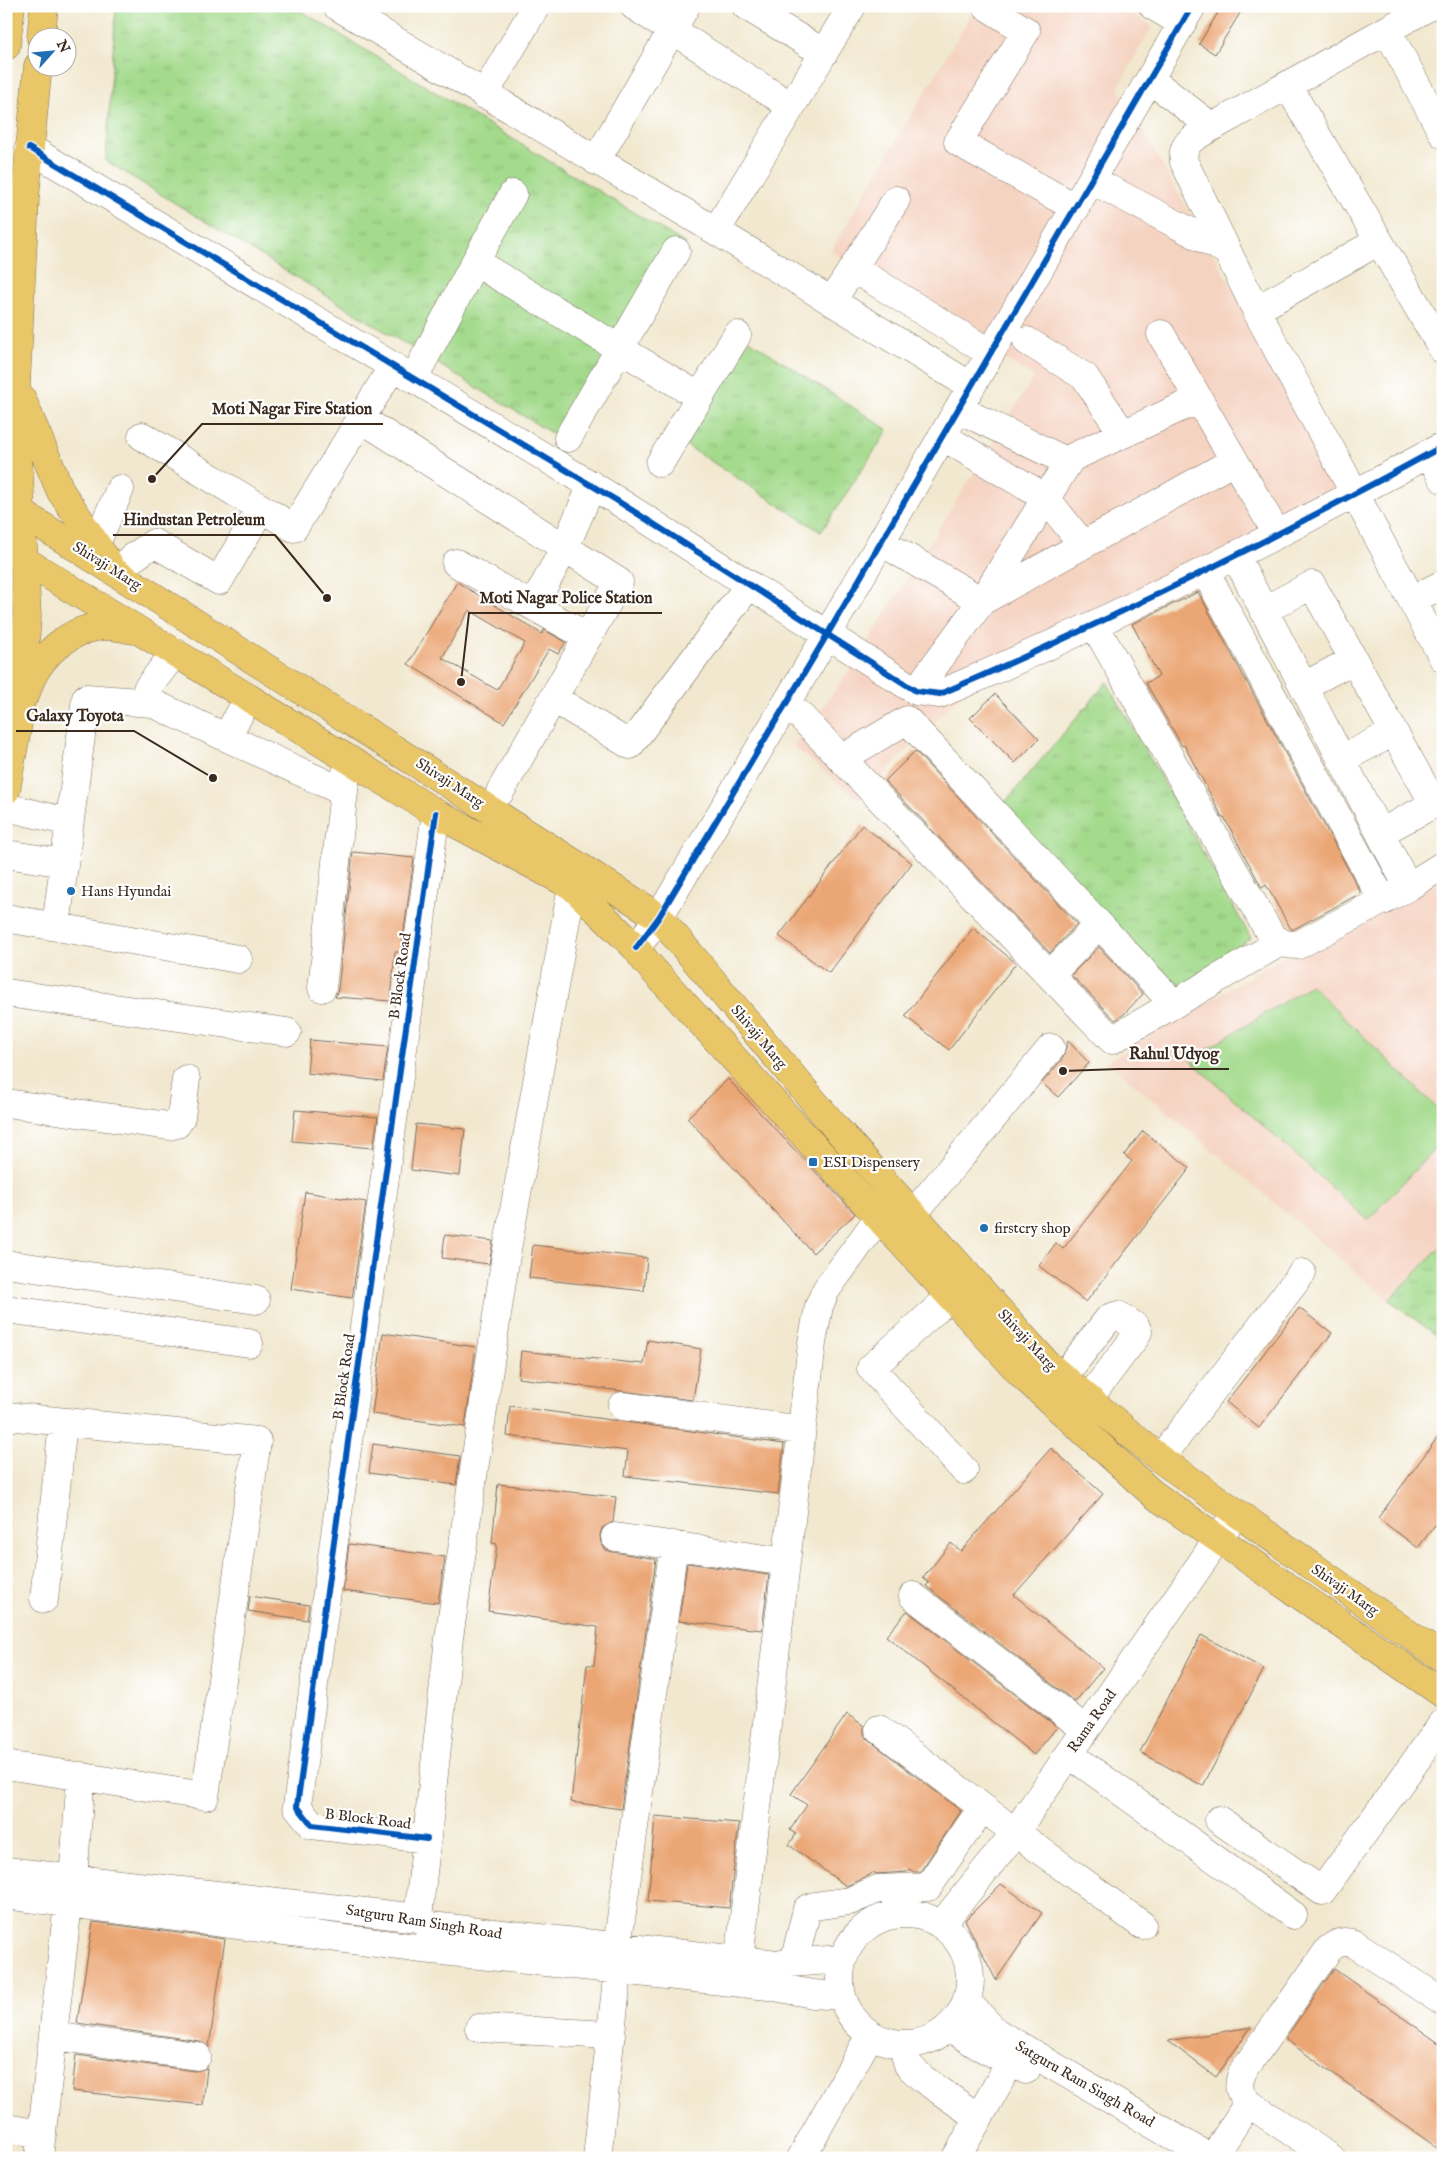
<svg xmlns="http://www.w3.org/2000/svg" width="1449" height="2164" viewBox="0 0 1449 2164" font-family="'IM FELL English',serif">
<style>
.built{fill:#f5d3c1}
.grass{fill:#a3da8b;stroke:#6f8254}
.park{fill:url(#park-tufts);stroke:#6f8254}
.building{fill:#eba674;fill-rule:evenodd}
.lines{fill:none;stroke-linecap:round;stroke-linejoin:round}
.minor-casing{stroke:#7b6c5c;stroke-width:29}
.major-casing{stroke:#7b6c5c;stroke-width:29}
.minor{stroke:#fff;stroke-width:28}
.major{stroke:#e9c769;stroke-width:28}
.cycleway-casing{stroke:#fff;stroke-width:9}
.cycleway{stroke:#0057b8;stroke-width:6}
.poi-dot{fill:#1f6fb2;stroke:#fff;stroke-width:2}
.labels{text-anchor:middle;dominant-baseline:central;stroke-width:4.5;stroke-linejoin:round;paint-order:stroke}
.street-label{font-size:15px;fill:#3b2a1e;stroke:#fff}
.poi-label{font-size:15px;fill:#3b2a1e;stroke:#fff;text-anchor:start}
.leader{fill:none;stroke:#3b2a1e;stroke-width:2}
.callout-dot{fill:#3b2a1e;stroke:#fff;stroke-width:2}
.callout-label{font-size:16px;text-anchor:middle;font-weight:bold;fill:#3b2a1e;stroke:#fff;stroke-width:4.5;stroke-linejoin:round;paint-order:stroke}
</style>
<defs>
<pattern id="park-tufts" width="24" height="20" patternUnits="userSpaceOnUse" patternTransform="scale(1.25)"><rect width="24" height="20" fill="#a3da8b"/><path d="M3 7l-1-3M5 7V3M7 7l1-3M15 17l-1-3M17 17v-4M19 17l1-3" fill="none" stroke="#8dbb78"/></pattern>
</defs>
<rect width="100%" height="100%" fill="#fff"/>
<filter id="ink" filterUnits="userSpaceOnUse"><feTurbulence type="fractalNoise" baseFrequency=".02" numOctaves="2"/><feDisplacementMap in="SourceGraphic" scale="10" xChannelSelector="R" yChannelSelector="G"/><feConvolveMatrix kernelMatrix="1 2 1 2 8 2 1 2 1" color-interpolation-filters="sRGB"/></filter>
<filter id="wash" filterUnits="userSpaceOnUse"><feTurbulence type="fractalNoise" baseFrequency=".0096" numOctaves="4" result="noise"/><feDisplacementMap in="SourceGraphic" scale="20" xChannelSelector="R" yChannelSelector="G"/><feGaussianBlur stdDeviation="1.12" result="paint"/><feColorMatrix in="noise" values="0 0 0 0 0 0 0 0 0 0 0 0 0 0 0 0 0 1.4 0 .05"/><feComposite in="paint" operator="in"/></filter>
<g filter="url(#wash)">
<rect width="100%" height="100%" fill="#f1e8cf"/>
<path class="built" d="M 976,6 L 1121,6 L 1152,26 L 1118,88 L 1351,495 L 970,685 L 859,800 L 793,746 L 851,669 L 1034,377 L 831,251 Z
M 1443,863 L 1443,1245 L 1389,1300 L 1107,1061 Z"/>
<path class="grass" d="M 1311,985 L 1443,1114 L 1443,1140 L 1368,1220 L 1190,1060 Z"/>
<path class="park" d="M 116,6 L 293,6 L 686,244 L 571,445 L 106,161 Z
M 749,340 L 888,430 L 821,532 L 686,445 Z
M 1107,682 L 1251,938 L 1174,993 L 1002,806 Z
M 1443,1245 L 1443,1340 L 1389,1300 Z"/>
<g id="blocks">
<path class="building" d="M 1222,6 L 1228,6 L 1240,13 L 1215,54 L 1199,44 Z
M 457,582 L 542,634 L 544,630 L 566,642 L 558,654 L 549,649 L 504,723 L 408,664 ZM 469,610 L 525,643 L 497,690 L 442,658 Z
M 1198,592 L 1361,893 L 1294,929 L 1291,929 L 1266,885 L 1262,888 L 1224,817 L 1222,818 L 1219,811 L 1184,745 L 1182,746 L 1146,683 L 1159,676 L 1132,624 Z
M 995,694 L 1039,739 L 1015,763 L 970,718 Z
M 915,751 L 1077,924 L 1050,953 L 885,781 Z
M 862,825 L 912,863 L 829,973 L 779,936 Z
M 353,852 L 414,858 L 401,952 L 395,952 L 391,1001 L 335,997 L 338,990 Z
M 973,928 L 1016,963 L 949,1050 L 905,1016 Z
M 1099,947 L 1143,994 L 1123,1015 L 1115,1020 L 1071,975 Z
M 310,1040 L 388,1047 L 383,1081 L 307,1073 Z
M 1068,1041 L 1089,1063 L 1058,1097 L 1042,1083 L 1063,1058 Z
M 728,1079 L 855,1214 L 813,1253 L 687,1118 Z
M 295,1110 L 378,1117 L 373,1148 L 292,1141 Z
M 416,1124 L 465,1129 L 460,1176 L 411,1170 Z
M 1143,1131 L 1190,1168 L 1086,1302 L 1039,1266 L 1056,1243 L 1063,1249 L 1132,1161 L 1124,1155 Z
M 305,1192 L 366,1202 L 352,1298 L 291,1289 Z
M 445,1235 L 493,1241 L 489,1264 L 442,1258 Z
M 533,1245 L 647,1258 L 644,1291 L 529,1278 Z
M 1299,1308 L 1332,1333 L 1259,1428 L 1226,1402 Z
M 383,1333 L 476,1347 L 465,1427 L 372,1414 Z
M 648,1340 L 701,1349 L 693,1400 L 518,1378 L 521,1351 L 644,1364 Z
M 510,1406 L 784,1444 L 778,1494 L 625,1476 L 628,1451 L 507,1436 Z
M 1443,1430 L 1443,1514 L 1418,1548 L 1378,1518 Z
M 373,1444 L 460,1456 L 456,1485 L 369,1473 Z
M 1051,1448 L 1103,1494 L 1014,1595 L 1103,1668 L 1075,1702 L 926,1586 L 929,1583 L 923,1578 L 951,1543 L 961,1551 Z
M 498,1484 L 616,1497 L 613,1522 L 602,1528 L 600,1535 L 601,1543 L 606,1550 L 613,1552 L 656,1559 L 621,1809 L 571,1802 L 587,1665 L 594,1665 L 598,1627 L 488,1611 L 497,1544 L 492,1543 Z
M 349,1544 L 445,1557 L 438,1603 L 343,1591 Z
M 687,1563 L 769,1575 L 762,1630 L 679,1621 Z
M 250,1596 L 309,1605 L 307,1620 L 248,1611 Z
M 907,1611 L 1057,1727 L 1034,1755 L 886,1636 Z
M 1201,1635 L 1264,1669 L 1203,1786 L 1140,1752 Z
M 847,1714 L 864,1726 L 864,1735 L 870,1741 L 961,1811 L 920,1872 L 914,1872 L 909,1869 L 907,1872 L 876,1874 L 873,1872 L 870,1875 L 846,1886 L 789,1845 L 796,1834 L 790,1830 L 807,1805 L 791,1794 Z
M 655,1816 L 739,1823 L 729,1908 L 648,1901 Z
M 1001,1884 L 1042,1913 L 996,1980 L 965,1920 Z
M 93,1922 L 225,1939 L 209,2047 L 199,2041 L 77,2023 Z
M 1334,1969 L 1443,2046 L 1443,2152 L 1285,2039 Z
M 1251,2027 L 1216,2077 L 1168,2041 Z
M 76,2055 L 195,2071 L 207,2068 L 203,2105 L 72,2091 Z"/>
</g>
</g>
<g filter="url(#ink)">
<use href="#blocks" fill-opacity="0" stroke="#7b6c5c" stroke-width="1"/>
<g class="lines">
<defs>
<path id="minor" d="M 337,6 L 716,231 L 971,386
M 634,6 L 791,106
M 746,6 L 824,53
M 986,6 L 1026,31 L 958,142 L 1076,208
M 1153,6 L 1182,23
M 1430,6 L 1212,127 C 1197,136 1180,142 1184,162 L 1256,310 L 1443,658
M 1387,30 L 1443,134
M 1151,80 L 1212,127
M 1288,86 L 1443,350
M 484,95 L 536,6
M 29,148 L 616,500 L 916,691 L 940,694 C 1112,620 1279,536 1443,446
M 596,161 L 686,6
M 1092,180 L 1227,251
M 716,231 L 852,6
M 475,262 L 700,397
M 853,268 L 990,353
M 832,301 L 896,200
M 1256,310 L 1379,241
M 1161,334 L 1277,534
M 1027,341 L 1085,377 L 1123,434
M 414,378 L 475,262 L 513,194
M 958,409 L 1068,462
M 360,418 L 619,582 L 500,792
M 142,436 L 294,528 L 393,366
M 942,436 L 1046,498 L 1083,545
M 568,438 L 676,251
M 1429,453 L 1443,479
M 660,463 L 737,335
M 881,542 L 982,601 L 1071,458 L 1199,399
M 96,544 L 120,489
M 1235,555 L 1408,887 L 1443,865
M 456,563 L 588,637
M 114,571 L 154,543 L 219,581 L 261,508
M 1205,571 L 1383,901
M 1412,600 L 1443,584
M 533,606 L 565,547 L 592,485
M 1264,610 L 1312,585 L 1434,804 L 1380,833
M 1095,626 L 1272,937 C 1281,944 1287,945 1298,945 L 1408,887
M 175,652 L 147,689 L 152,703 L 344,792
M 1304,686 L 1353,660
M 916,691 L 982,601 L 1234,461
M 553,698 L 630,745 L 749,585
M 787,702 L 1112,1040 L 1279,943
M 226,737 L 249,698
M 841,759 L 907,720 L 1174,1004
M 1342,759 L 1394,732
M 6,807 L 69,822
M 6,854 L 64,863
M 6,918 L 238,959
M 56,926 L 86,698 L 152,703
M 636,948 L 659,917 L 827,635 L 1192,6
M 1050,975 L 1099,924
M 322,988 L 346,773
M 6,993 L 287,1032
M 6,1103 L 169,1126 L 177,1124 L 181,1117 L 186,1079
M 913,1214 L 1051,1048
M 6,1264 L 256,1300
M 951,1296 L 871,1368 L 964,1470
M 6,1309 L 249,1343
M 1063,1377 L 1109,1318 L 1118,1315 L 1136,1327 L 1138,1332 L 1136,1336 L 1089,1398
M 622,1406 L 801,1430
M 6,1416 L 257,1441 L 205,1796 L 6,1765
M 1160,1459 L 1302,1273
M 615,1537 L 786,1562
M 913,1596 L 1086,1730
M 44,1599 L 63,1423
M 879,1729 L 1015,1832 L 1142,1925
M 1069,1754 L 1293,1915
M 1219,1820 L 1322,1891 L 1443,1723
M 427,1839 L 312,1825 L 297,1806 L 436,813
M 6,1871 L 418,1918 L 431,1926 L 777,1964 L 842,1959
M 73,1879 L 81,1776
M 6,1895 L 423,1949 L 769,1986 L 813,1994 L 841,1996
M840 1979a65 65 0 1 1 130 0a65 65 0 1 1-130 0Z
M 418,1918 L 449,1638 L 505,1261 L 572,886
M 941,1925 L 1011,1838 L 1236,1513
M 617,1947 L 674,1545
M 739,1960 L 812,1343 L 819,1306 L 826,1290 L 879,1217
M 794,1962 L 807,1909 L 814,1906 L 850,1901 L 878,1889 L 928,1887 L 982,1808
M 967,2002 L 996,2032 L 1210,2158
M 479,2028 L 611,2035
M 950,2028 L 977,2045 L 1026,2070
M 53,2036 L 197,2056
M 902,2044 L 908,2065 L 923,2079 L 979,2118
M 6,2128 L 42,2134
M 39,2158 L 68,1904
M 597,2158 L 618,1970
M 801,2158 L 870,2035
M 956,2158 L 1011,2061
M 1213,2158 L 1248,2103
M 1331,2158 L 1248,2103 C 1238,2091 1237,2085 1243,2071 L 1329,1949 C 1338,1942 1344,1940 1355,1944 L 1443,2002"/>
<path id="major" d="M 41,38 L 44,6
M 6,46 L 11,6
M 21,397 L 61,492 L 108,562
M 6,503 L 659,917 L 836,1128 L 1047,1364 L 1160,1459 L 1443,1658
M 6,549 L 436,813 L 572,886 L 636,948 L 646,962 L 1024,1377 L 1153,1494 L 1443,1694
M 26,693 C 36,657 70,627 107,626 C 116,626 126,629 134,630
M 6,790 L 20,712 L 27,616 L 15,406 L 25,198 L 38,66"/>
</defs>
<use href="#minor" class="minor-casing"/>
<use href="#major" class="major-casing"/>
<use href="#minor" class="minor"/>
<use href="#major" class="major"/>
<defs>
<path id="cycleway" d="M 29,148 L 616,500 L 916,691 L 940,694 C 1112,620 1279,536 1443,446
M 636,948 L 659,917 L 827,635 L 1192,6
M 427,1839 L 312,1825 L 297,1806 L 436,813"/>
</defs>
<use href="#cycleway" class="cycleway-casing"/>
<use href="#cycleway" class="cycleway"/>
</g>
</g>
<g class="poi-dot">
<circle cx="71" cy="891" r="5"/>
<rect x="808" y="1157" width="10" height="10" rx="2.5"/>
<circle cx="984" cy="1228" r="5"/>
</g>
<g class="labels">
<g class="street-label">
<text transform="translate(107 566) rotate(32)">Shivaji Marg</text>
<text transform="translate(450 783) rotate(33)">Shivaji Marg</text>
<text transform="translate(400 976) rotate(-82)">B Block Road</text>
<text transform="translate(759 1037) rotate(50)">Shivaji Marg</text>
<text transform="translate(1027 1340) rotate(47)">Shivaji Marg</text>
<text transform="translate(344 1377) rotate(-82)">B Block Road</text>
<text transform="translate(1345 1590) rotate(35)">Shivaji Marg</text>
<text transform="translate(1092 1721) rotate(-55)">Rama Road</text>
<text transform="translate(368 1819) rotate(7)">B Block Road</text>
<text transform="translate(424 1922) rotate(9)">Satguru Ram Singh Road</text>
<text transform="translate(1085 2084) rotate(30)">Satguru Ram Singh Road</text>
</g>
<g class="poi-label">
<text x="81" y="891">Hans Hyundai</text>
<text x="823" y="1162">ESI Dispensery</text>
<text x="994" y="1228">firstcry shop</text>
</g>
</g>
<path class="leader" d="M152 479L202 424H383M327 598L275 535H113M461 682L469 613H662M213 778L134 731H16M1063 1071L1119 1069H1229"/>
<g class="callout-dot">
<circle cx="152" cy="479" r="5"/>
<circle cx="327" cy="598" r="5"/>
<circle cx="461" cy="682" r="5"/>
<circle cx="213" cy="778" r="5"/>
<circle cx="1063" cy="1071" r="5"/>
</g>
<g class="callout-label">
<text x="292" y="414">Moti Nagar Fire Station</text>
<text x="194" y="525">Hindustan Petroleum</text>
<text x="566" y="603">Moti Nagar Police Station</text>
<text x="75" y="721">Galaxy Toyota</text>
<text x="1174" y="1059">Rahul Udyog</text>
</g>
<rect width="1449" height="2164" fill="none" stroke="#fff" stroke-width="25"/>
<g transform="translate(52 52) rotate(63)"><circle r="24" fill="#ffffff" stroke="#b1aaa5"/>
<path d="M0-4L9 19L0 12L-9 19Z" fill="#1f6fb2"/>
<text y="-8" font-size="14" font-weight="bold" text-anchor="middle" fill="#3b2a1e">N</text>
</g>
</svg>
